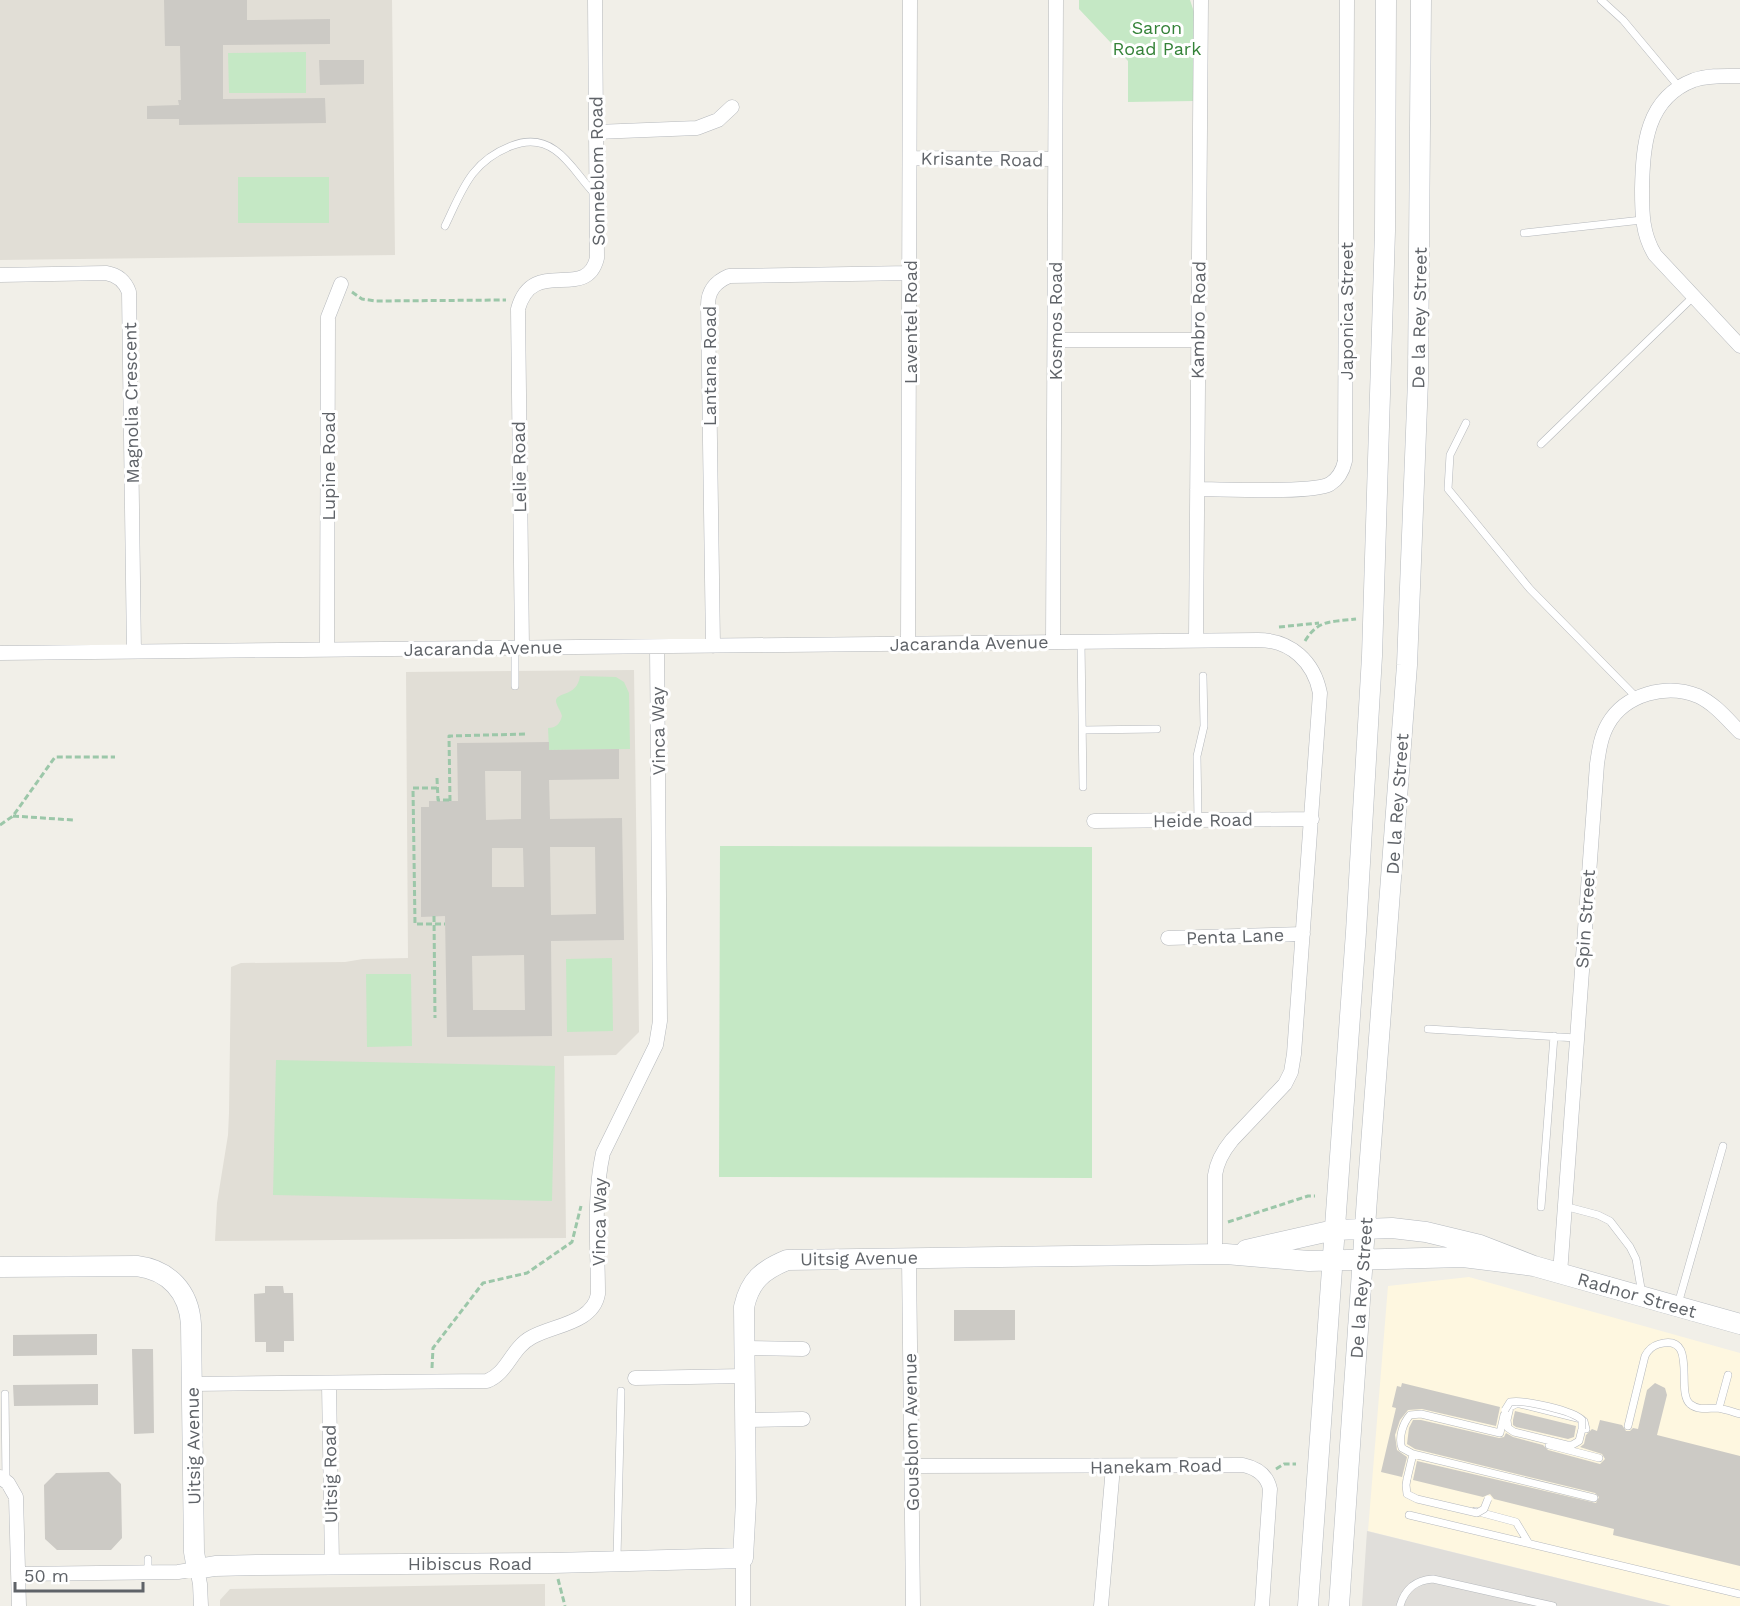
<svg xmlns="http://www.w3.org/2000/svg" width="1740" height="1606" viewBox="0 0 1740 1606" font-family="'Work Sans',sans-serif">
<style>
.commercial{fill:#fef7e0}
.industrial{fill:#e0deda}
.education{fill:#e1ded6}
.green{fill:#c5e8c5}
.building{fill:#cccac5;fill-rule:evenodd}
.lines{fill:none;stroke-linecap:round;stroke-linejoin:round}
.lane-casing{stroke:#b5b8bc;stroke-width:8}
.street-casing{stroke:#b5b8bc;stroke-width:15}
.secondary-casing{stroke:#b6babf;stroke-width:21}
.path{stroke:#9cc7a9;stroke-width:3;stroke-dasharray:6 3;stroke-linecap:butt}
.lane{stroke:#fff;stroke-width:7}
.street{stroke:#fff;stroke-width:14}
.secondary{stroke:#fff;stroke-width:20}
.lane-bridge-casing{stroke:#b5b8bc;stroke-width:8;stroke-linecap:butt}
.lane-bridge{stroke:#fff;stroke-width:7}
.labels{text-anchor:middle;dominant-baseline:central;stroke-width:6;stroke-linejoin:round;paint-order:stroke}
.park-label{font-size:18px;fill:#348238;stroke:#fff}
.street-label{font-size:18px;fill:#5f6368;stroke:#fff}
</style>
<rect width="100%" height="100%" fill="#f1efe8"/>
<path class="commercial" d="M 1469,1277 L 1740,1353 L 1740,1606 L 1671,1606 L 1368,1531 L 1388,1286 Z"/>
<path class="industrial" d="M 1367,1531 L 1671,1606 L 1362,1606 Z"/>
<path class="education" d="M 0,0 L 392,0 L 395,255 L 0,260 Z
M 634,670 L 639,1032 L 616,1055 L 564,1056 L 566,1238 L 215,1241 L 217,1203 L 228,1135 L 229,1113 L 231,967 L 241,963 L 345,962 L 363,959 L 408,958 L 406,672 Z
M 545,1584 L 545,1606 L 220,1606 L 220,1600 L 230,1589 Z"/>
<path class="green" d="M 1079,0 L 1190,0 L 1194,12 L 1194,101 L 1128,102 L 1128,61 L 1079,9 Z
M 306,52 L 306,93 L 229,93 L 228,53 Z
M 238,177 L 329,177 L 329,223 L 238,223 Z
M 580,676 L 616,677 L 624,682 L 629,693 L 630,749 L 549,750 L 548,728 C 556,728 560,724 562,716 C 561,711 557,707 556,702 C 555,691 577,698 580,676 Z
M 720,846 L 1092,847 L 1092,1178 L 719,1177 Z
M 612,958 L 613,1031 L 567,1032 L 566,959 Z
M 366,974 L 411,974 L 412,1046 L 367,1047 Z
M 276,1060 L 555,1066 L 552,1201 L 273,1195 Z"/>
<path class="building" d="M 164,0 L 247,0 L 247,20 L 330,19 L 330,44 L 223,45 L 223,99 L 325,98 L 326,123 L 179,125 L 179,119 L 147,119 L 147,106 L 179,105 L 178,100 L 181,100 L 180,46 L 165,46 Z
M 319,60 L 364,60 L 364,84 L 320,85 Z
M 549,742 L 549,750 L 619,749 L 619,779 L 549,780 L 550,819 L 622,818 L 624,940 L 551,941 L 552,1036 L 447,1037 L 445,916 L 421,917 L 421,807 L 429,807 L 429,801 L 458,801 L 457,743 ZM 485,771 L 521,771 L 521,819 L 486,820 ZM 550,847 L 595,847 L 596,914 L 551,915 ZM 492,848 L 523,848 L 524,887 L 492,887 ZM 524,955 L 525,1010 L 473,1010 L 472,956 Z
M 265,1286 L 283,1286 L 284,1293 L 293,1293 L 294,1341 L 284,1341 L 284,1352 L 266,1352 L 266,1342 L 255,1342 L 254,1294 L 265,1293 Z
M 954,1310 L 1015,1310 L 1015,1340 L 954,1341 Z
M 97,1334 L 97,1355 L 13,1356 L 13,1335 Z
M 132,1349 L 153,1349 L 154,1433 L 134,1434 Z
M 1402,1383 L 1500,1407 L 1496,1426 L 1422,1409 L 1408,1410 L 1400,1420 L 1395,1435 L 1397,1450 L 1407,1457 L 1402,1477 L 1381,1472 L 1396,1408 L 1392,1407 L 1397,1386 L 1401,1387 Z
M 1655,1383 L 1665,1388 L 1667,1395 L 1657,1435 L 1740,1456 L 1740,1566 L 1613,1535 L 1614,1529 L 1494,1499 L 1490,1494 L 1483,1497 L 1413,1480 L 1417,1461 L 1596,1503 L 1599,1497 L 1595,1493 L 1415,1449 L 1407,1444 L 1409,1428 L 1413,1420 L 1421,1420 L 1499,1438 L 1504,1437 L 1506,1433 L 1513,1437 L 1543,1445 L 1548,1450 L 1600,1464 L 1605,1459 L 1602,1454 L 1580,1447 L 1584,1444 L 1586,1435 L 1592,1429 L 1597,1431 L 1600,1420 L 1622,1425 L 1626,1431 L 1630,1431 L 1633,1428 L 1638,1429 L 1647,1390 Z
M 98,1384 L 98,1405 L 14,1406 L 13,1385 Z
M 1515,1411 L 1576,1426 L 1574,1437 L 1568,1439 L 1516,1427 L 1513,1425 L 1513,1420 Z
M 109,1472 L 121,1484 L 122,1538 L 111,1550 L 57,1550 L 45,1539 L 44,1485 L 56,1473 Z"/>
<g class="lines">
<defs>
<path id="lane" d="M 1601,0 L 1623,20 L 1679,87
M 445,226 C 462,191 470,162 511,146 C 526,140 541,140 555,150 C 571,161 581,180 595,194
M 1524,233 L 1642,220
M 1466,423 L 1450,455 L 1448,489 L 1530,589 L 1637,698
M 1541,444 L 1693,297
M 1081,642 L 1083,787
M 515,648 L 515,686
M 1083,730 L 1157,729
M 1198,820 L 1197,756 L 1204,726 L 1203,676
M 1428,1029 L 1576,1038
M 1564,1206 L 1598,1215 L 1610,1221 L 1630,1247 L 1636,1259 L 1642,1294
M 1541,1207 L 1554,1036
M 1678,1304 L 1723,1146
M 5,1394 L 6,1481
M 1719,1408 L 1728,1375
M 1628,1426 L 1645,1356 C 1648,1350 1652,1346 1659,1344 C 1699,1333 1675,1391 1690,1404 C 1699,1411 1708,1408 1717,1408 C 1725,1409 1733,1412 1740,1414
M 1582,1429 L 1579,1441 L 1572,1445 L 1567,1445 L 1514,1432 L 1508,1428 L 1507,1420 L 1510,1407 L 1516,1404 L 1520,1404 L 1581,1419 L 1584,1421 L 1586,1429
M 1549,1445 L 1599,1458
M 1413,1454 L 1594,1498
M 1407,1479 L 1413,1454 L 1402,1448 C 1398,1438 1403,1423 1410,1415 L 1421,1414 L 1500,1433 L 1504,1415
M 1475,1511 L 1516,1522 L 1528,1542
M 1409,1515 L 1740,1594
M 617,1558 L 621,1391
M 148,1559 L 148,1572
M 1400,1606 C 1405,1588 1416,1580 1433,1579 L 1553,1606"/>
<path id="street" d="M 1740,76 C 1725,76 1709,75 1694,80 C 1646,98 1643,145 1642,189 C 1642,213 1642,234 1655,255 L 1740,346
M 596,132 L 697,128 L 718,120 L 732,107
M 910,158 L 1055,159
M 0,275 L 106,273 C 118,275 125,281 129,292 L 134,652
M 1055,340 L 1198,340
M 1197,489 C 1223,489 1311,494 1330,484 C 1338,479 1343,470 1345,461 L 1347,0
M 1196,641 L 1201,0
M 1053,642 L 1056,0
M 908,644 L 910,0
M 713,646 L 708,305 C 708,291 715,282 729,276 L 910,273
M 522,648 L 518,309 C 533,255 586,303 597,258 L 595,0
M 327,650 L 328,317 L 341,284
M 0,653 L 1258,640 C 1291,640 1314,662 1320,693 L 1294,1054 L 1291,1072 L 1285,1084 L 1232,1140 C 1223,1151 1217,1161 1215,1175 L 1215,1254
M 1094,821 L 1312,819
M 1168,938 L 1303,934
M 909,1258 L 913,1606
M 1560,1274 L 1597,764 C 1599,750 1601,736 1608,724 C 1625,694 1667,683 1698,696 C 1715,704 1727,719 1740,732
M 744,1348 L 803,1349
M 635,1378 L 744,1376
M 192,1384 L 487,1381 C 508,1373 511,1348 532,1337 C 554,1325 593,1323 598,1294 C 598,1248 593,1198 603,1153 L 656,1045 L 660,1021 L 657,647
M 329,1384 L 332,1564
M 745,1420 L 803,1419
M 912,1466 L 1243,1465 C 1257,1468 1267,1475 1270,1489 L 1262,1606
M 0,1477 L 8,1483 L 16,1497 L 19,1606
M 743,1558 L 743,1606
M 18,1574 L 178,1572 L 197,1569 L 200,1584 L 201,1606
M 1101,1606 L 1113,1467"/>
<path id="secondary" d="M 1246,1250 L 1334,1230 L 1392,1228 L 1426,1232 L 1480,1245 L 1534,1266 L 1740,1324
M 0,1267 L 137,1266 C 169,1270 189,1292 191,1324 L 194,1552 L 197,1569 L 215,1566 L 259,1565 L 553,1563 L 743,1558 L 746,1501 L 744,1307 C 750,1280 763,1270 787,1260 L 1226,1254 L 1309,1261 L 1463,1257 L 1534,1266
M 1308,1606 L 1356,932 L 1372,656 L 1385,231 L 1386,0
M 1339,1606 L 1367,1198 L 1407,665 L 1418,380 L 1421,0"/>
</defs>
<use href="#lane" class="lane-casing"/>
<use href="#street" class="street-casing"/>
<use href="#secondary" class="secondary-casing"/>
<path class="path" d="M 352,292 L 362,299 L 376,301 L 506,300
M 1279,627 L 1319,623
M 1305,641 C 1318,619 1332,622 1356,619
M 437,778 L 438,800 L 450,800
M 437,788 L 413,788 L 415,924 L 445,924
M 450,801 L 449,736 L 525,734
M 13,816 L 73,820
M 0,825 L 13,816 L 55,757 L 115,757
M 434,916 L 435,1018
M 1228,1222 L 1308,1196 L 1315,1196
M 432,1368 L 433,1348 L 483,1283 L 527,1273 L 572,1242 L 581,1206
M 1276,1469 L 1284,1464 L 1296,1464
M 558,1579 L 565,1606"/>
<use href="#lane" class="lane"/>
<use href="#street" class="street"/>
<use href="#secondary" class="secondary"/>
<defs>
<path id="lane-bridge" d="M 1505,1410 L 1510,1402 C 1523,1399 1574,1411 1582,1420 L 1582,1429
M 1407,1479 L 1406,1485 L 1407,1494 L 1417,1499 L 1477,1513 L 1484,1509 L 1488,1499"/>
</defs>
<use href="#lane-bridge" class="lane-bridge-casing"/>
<use href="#lane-bridge" class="lane-bridge"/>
</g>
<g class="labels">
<g class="park-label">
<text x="1157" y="27">Saron<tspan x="1157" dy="21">Road Park</tspan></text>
</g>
<g class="street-label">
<text transform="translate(982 159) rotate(1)">Krisante Road</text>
<text transform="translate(597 171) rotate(-91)">Sonneblom Road</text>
<text transform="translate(1346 311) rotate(-90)">Japonica Street</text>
<text transform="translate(1419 318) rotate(-89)">De la Rey Street</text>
<text transform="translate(1198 320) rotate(-89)">Kambro Road</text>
<text transform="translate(1055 321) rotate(-90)">Kosmos Road</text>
<text transform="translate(910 322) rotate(-90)">Laventel Road</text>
<text transform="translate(709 366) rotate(-90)">Lantana Road</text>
<text transform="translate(131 403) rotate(-91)">Magnolia Crescent</text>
<text transform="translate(328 466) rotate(-90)">Lupine Road</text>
<text transform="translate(519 467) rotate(-91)">Lelie Road</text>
<text transform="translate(969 643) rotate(-1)">Jacaranda Avenue</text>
<text transform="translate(483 648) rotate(-1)">Jacaranda Avenue</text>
<text transform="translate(658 731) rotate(-91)">Vinca Way</text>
<text transform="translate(1397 804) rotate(-86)">De la Rey Street</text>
<text transform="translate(1203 820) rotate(-1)">Heide Road</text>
<text transform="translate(1585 919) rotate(-86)">Spin Street</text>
<text transform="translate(1235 936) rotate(-2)">Penta Lane</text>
<text transform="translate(599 1222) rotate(-89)">Vinca Way</text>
<text transform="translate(859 1258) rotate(-1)">Uitsig Avenue</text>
<text transform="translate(1361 1288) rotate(-86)">De la Rey Street</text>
<text transform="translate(1637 1295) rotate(16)">Radnor Street</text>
<text transform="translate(911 1432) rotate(-91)">Gousblom Avenue</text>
<text transform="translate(193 1446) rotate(-91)">Uitsig Avenue</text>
<text transform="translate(1156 1466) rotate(-1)">Hanekam Road</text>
<text transform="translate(330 1474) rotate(-91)">Uitsig Road</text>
<text x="470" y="1563">Hibiscus Road</text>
</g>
</g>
<path d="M15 1582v9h128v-9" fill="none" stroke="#5f6368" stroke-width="3"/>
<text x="24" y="1582" font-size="18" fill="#5f6368" stroke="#ffffff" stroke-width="4.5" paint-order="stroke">50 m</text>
</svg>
